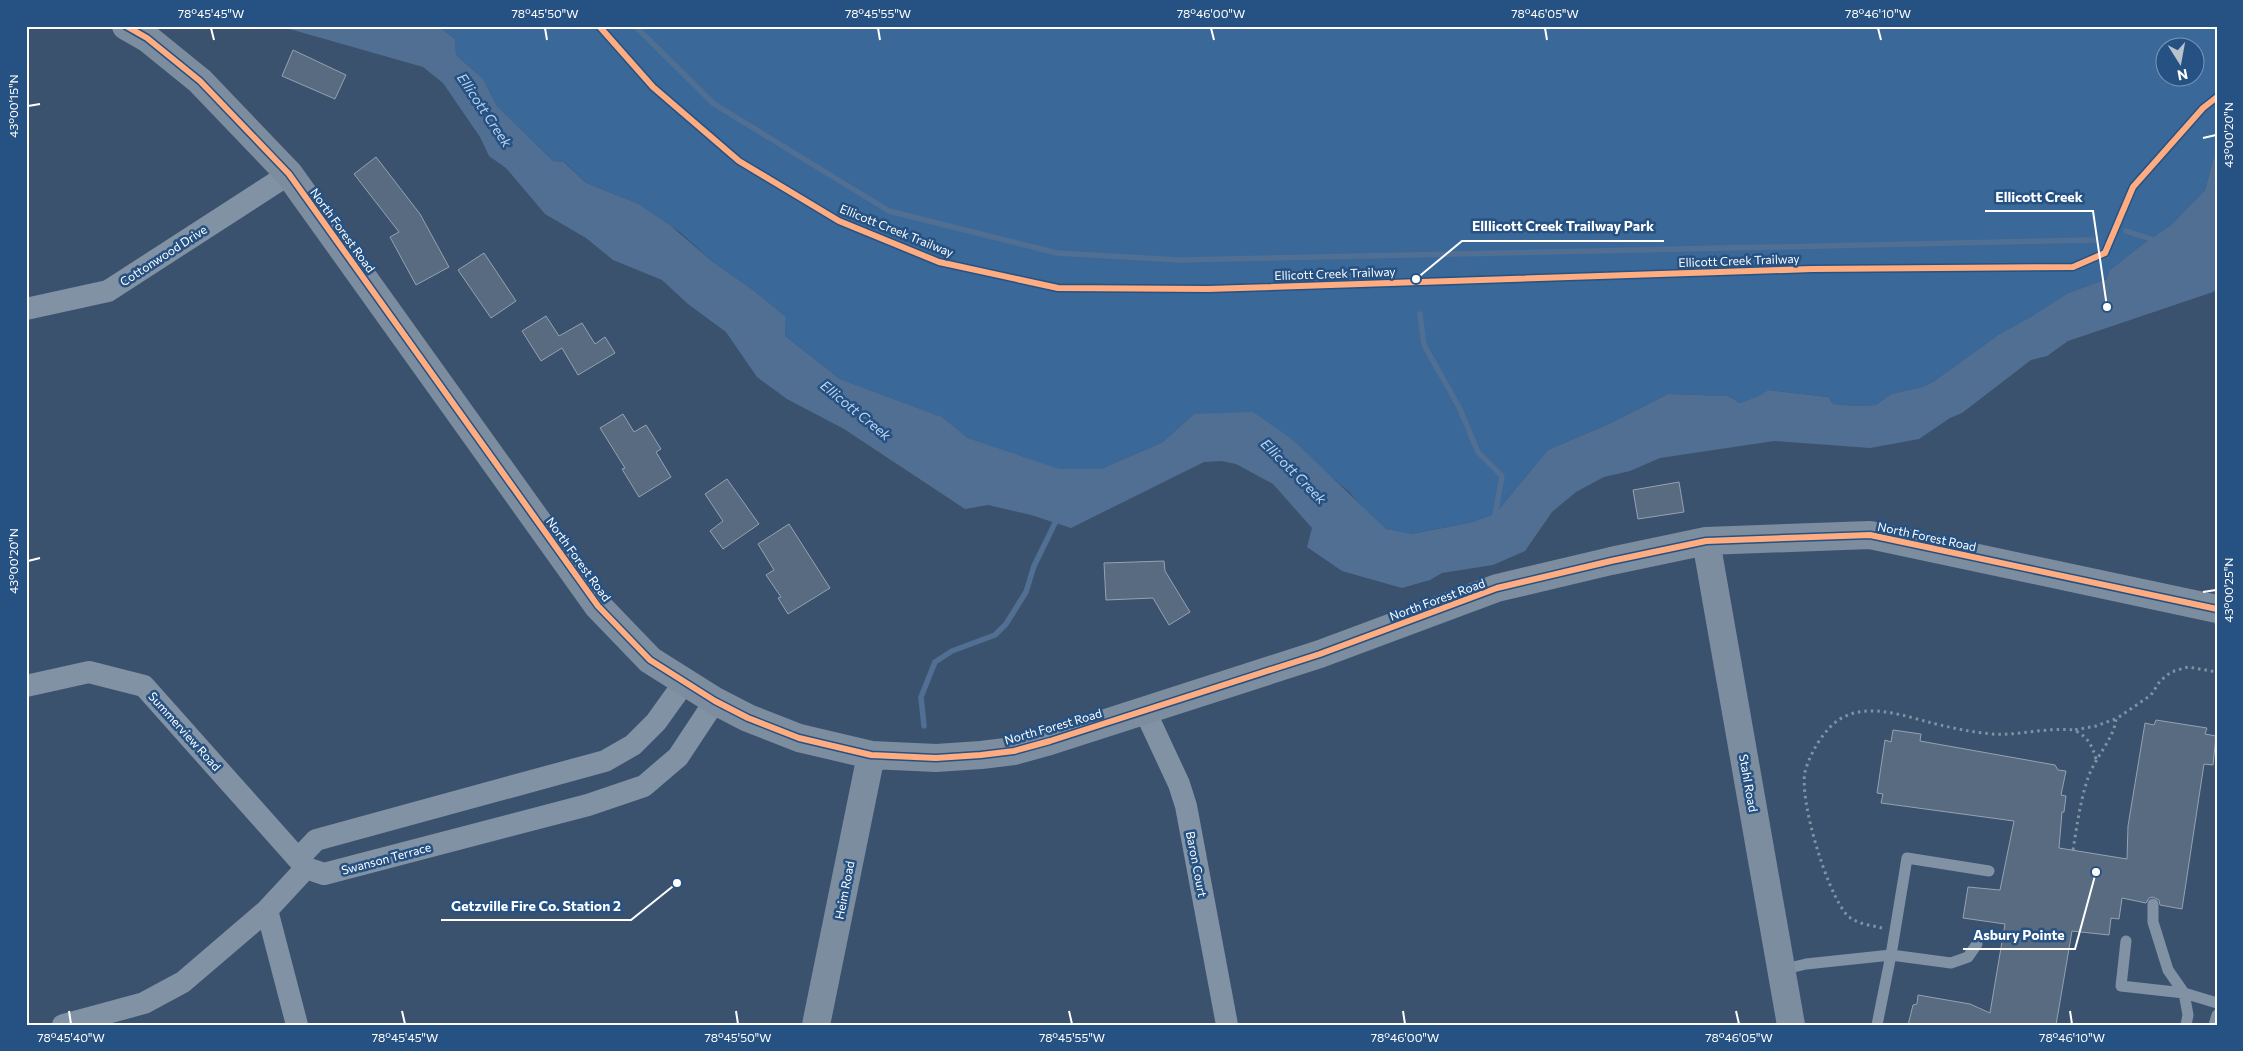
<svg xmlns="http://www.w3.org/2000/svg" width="2243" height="1051" viewBox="0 0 2243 1051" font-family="Commissioner,sans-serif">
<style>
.green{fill:#3a6899;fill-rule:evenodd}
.water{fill:#516f92}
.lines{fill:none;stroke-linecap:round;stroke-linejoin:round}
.stream{stroke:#516f92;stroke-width:5.5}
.building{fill:#586b80;stroke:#95a2b2}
.path{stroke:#8192a4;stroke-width:3;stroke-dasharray:2.5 4;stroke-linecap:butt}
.lane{stroke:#8192a4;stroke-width:11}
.street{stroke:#8192a4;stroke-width:22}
.secondary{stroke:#7c8da0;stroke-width:28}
.cycleway-casing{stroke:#265183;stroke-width:9}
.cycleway{stroke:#ffac80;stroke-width:6}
.ticks{fill:none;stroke:#fff;stroke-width:2}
.labels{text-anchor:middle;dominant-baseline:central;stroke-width:5;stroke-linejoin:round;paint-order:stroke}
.street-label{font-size:12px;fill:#fff;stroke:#265183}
.water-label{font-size:14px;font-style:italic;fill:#bad4ef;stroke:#265183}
.leader{fill:none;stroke:#fff;stroke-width:2}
.callout-dot{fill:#fff;stroke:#265183;stroke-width:2}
.callout-label{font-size:14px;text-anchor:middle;font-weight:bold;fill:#fff;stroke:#265183;stroke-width:5;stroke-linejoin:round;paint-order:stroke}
.neatline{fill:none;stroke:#fff;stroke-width:2}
.ticks-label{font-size:12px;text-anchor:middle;fill:#fff}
</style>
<rect width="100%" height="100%" fill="#3b526e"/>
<path class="green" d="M 438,26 L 2217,26 L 2217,146 L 2205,190 L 2171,225 L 2139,247 L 2109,271 L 2107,279 L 2068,293 L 2030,318 L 1998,335 L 1933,382 L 1922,387 L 1891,394 L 1876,405 L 1857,406 L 1833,404 L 1828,397 L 1768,390 L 1760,396 L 1740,403 L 1728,396 L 1668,394 L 1611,423 L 1548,450 L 1495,514 L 1469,523 L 1405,535 L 1381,527 L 1349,492 L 1319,466 L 1293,440 L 1194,414 L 1163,442 L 1101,469 L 1059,469 L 968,438 L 942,417 L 840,379 L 785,336 L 786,317 L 753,290 L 713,262 L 681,233 L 639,204 L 586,183 L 565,162 L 553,161 L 497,106 L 483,79 L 456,55 L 455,39 ZM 2166,48 L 2196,48 L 2196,78 L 2166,78 Z"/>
<path class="water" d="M 279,26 L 438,26 L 455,39 L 456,55 L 483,79 L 497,106 L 553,161 L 564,162 L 586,183 L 639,204 L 671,226 L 713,262 L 753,290 L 786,317 L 785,336 L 840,379 L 942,417 L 968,438 L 1060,469 L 1101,469 L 1163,442 L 1194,414 L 1253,412 L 1293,440 L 1386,529 L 1411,534 L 1469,523 L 1495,514 L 1548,450 L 1611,423 L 1668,394 L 1728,396 L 1740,403 L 1759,396 L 1768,390 L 1828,397 L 1833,404 L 1857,406 L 1876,405 L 1891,394 L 1922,387 L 1933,382 L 1998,335 L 2031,317 L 2068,293 L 2107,279 L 2109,271 L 2139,247 L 2171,225 L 2205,190 L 2217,146 L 2217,288 L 2213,292 L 2068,341 L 2047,356 L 2031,360 L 1962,413 L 1950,418 L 1919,439 L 1870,448 L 1774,441 L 1660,458 L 1630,471 L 1604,477 L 1576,492 L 1552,512 L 1525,551 L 1493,565 L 1442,573 L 1430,580 L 1402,588 L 1342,571 L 1307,547 L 1312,528 L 1273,484 L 1236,464 L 1222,461 L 1204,462 L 1071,528 L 1031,515 L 988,505 L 965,509 L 844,429 L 787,399 L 757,377 L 726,332 L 688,304 L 662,280 L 613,260 L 586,238 L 545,214 L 506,168 L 489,156 L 480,137 L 443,83 L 423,67 Z"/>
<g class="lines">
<path class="stream" d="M 635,26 L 714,104 L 889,211 L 1057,253 L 1180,260 L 2094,240
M 2126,231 L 2157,241
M 1420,314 L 1424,345 L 1459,407 L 1478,452 L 1502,476 L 1494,521
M 924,726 L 921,697 L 935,662 L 952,651 L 995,635 L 1006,624 L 1026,592 L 1034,566 L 1055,523 L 1056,517"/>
</g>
<path class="building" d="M 293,50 L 346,75 L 335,99 L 282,76 Z
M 376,157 L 420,214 L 449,267 L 416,285 L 390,237 L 399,232 L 354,174 Z
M 484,253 L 516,301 L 491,318 L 458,270 Z
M 546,316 L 559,336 L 582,323 L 595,344 L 605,337 L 615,353 L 578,375 L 562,348 L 541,361 L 522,331 Z
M 623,414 L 634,432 L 646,425 L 661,449 L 656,452 L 671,477 L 639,497 L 622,469 L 625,468 L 600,428 Z
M 727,479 L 759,524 L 723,549 L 710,531 L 723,521 L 705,494 Z
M 1679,482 L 1684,512 L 1638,519 L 1633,490 Z
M 789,524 L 830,588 L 788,614 L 778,598 L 781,597 L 766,575 L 774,570 L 758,544 Z
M 1164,561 L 1165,571 L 1190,612 L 1169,625 L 1153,598 L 1106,600 L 1104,563 Z
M 2156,720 L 2207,728 L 2205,734 L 2216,736 L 2213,765 L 2204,764 L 2182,909 L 2160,905 L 2159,900 L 2153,897 L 2149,898 L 2146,903 L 2122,898 L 2119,919 L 2111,918 L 2109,935 L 2072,931 L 2056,1025 L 1908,1025 L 1913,1005 L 1917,1004 L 1918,995 L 1970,1004 L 1990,1013 L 2005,924 L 1963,918 L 1968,887 L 2000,890 L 2014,821 L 1881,803 L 1883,794 L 1877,793 L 1885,740 L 1891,742 L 1893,730 L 1921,734 L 1920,741 L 2055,765 L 2058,770 L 2066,771 L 2061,795 L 2066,796 L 2064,812 L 2062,812 L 2059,848 L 2127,859 L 2128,826 L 2145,723 L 2154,725 Z"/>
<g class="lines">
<path class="path" d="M 2096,759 C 2092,745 2088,737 2074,730 L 2096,726 L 2115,719
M 2073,850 C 2077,826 2080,801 2088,778 C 2095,757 2114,739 2116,719 L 2151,695 L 2160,681 L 2171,672 L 2188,667 L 2217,672
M 1882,928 C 1870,925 1856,924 1847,915 C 1827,893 1799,800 1805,772 C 1810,753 1824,729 1840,719 C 1868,702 1904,716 1932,723 C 1952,728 1971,732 1992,734 C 2019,736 2046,727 2074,730"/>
<path class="lane" d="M 2153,904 L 2153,922 L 2168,970 L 2184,993 L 2188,1015 L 2186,1025
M 2126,941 L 2121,986 L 2184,993 L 2217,1003
M 1781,970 L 1806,964 L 1891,955 L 1951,963 L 1968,957 L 1977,944
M 1877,1025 L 1891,955 L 1907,858 L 1989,871
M 2214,1025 L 2217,1015"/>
<path class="street" d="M 26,309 L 108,291 L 289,174
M 26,686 L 89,672 L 144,686 L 306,868 L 324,874 L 588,805 L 644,786 L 678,757 L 715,701
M 1145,711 L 1179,784 L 1186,806 L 1227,1025
M 298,859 L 316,840 L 605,761 L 633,745 L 656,722 L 684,683
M 267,910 L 297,1025
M 63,1025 L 144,1003 L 183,982 L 267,910 L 306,868"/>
<path class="secondary" d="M 126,26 L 147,38 L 200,81 L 289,174 L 598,606 L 650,660 L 715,701 L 748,718 L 799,738 L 871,755 L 936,758 L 981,755 L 1014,751 L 1050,741 L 1320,654 L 1497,588 L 1611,561 L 1706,541 L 1870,535 L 2217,609
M 1706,541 L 1791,1025
M 816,1025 L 871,755"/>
<defs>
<path id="cycleway" d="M 126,26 L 147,38 L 200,81 L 289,174 L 598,606 L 650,660 L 715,701 L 748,718 L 799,738 L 871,755 L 936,758 L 981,755 L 1014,751 L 1050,741 L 1320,654 L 1497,588 L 1611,561 L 1706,541 L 1870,535 L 2217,609
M 599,26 L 653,87 L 739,161 L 839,221 L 939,262 L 1058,288 L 1208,289 L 1812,269 L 2073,267 L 2105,253 L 2133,187 L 2203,108 L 2217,97"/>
</defs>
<use href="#cycleway" class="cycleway-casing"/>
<use href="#cycleway" class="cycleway"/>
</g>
<path class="ticks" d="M 211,28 L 214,40M 545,28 L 547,40M 878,28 L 880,40M 1211,28 L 1214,40M 1545,28 L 1547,40M 1878,28 L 1881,40M 28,106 L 40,104M 2203,138 L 2216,135M 28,561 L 40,558M 2203,592 L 2216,590M 69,1011 L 71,1024M 402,1011 L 405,1024M 736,1011 L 738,1024M 1069,1011 L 1072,1024M 1403,1011 L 1405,1024M 1736,1011 L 1739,1024M 2070,1011 L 2072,1024"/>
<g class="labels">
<g class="street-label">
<text transform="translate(343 230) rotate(54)">North Forest Road</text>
<text transform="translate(897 230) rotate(22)">Ellicott Creek Trailway</text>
<text transform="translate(163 255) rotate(-33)">Cottonwood Drive</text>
<text transform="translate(1739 260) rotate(-2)">Ellicott Creek Trailway</text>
<text transform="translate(1335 273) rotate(-2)">Ellicott Creek Trailway</text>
<text transform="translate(1927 536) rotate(12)">North Forest Road</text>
<text transform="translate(579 559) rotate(54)">North Forest Road</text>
<text transform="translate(1437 599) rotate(-20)">North Forest Road</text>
<text transform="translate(1053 726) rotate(-16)">North Forest Road</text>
<text transform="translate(185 731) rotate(48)">Summerview Road</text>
<text transform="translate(1749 783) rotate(80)">Stahl Road</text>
<text transform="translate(386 858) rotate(-15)">Swanson Terrace</text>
<text transform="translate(1197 864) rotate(79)">Baron Court</text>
<text transform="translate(844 890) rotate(-79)">Heim Road</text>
</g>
<g class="water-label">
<text transform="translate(485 110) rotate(56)">Ellicott Creek</text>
<text transform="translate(856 410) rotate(39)">Ellicott Creek</text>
<text transform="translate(1294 471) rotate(45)">Ellicott Creek</text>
</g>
</g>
<path class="leader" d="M2107 307L2093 211H1985M1416 279L1462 241H1664M677 883L631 920H441M2096 872L2075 949H1963"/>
<g class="callout-dot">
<circle cx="2107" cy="307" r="5"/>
<circle cx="1416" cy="279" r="5"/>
<circle cx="677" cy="883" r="5"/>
<circle cx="2096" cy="872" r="5"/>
</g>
<g class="callout-label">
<text x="2039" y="202">Ellicott Creek</text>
<text x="1563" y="231">Elllicott Creek Trailway Park</text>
<text x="536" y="911">Getzville Fire Co. Station 2</text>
<text x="2019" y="940">Asbury Pointe</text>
</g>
<rect width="2243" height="1051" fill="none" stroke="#265183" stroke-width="55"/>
<g transform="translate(2180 62) rotate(169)"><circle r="24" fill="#265183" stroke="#7d97b5"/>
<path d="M0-4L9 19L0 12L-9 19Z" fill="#bac2cc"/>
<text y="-8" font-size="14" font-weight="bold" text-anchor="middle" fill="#ffffff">N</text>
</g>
<rect x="28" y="28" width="2188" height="996" class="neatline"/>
<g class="ticks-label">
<text x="211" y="18">78°45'45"W</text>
<text x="545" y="18">78°45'50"W</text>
<text x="878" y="18">78°45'55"W</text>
<text x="1211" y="18">78°46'00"W</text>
<text x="1545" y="18">78°46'05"W</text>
<text x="1878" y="18">78°46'10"W</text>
<text transform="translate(14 106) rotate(-90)" y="4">43°00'15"N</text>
<text transform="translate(2229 135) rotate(-90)" y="4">43°00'20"N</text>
<text transform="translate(14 561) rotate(-90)" y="4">43°00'20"N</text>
<text transform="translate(2229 590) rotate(-90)" y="4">43°00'25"N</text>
<text x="71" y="1042">78°45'40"W</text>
<text x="405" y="1042">78°45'45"W</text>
<text x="738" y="1042">78°45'50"W</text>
<text x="1072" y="1042">78°45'55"W</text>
<text x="1405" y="1042">78°46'00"W</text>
<text x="1739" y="1042">78°46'05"W</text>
<text x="2072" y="1042">78°46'10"W</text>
</g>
</svg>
